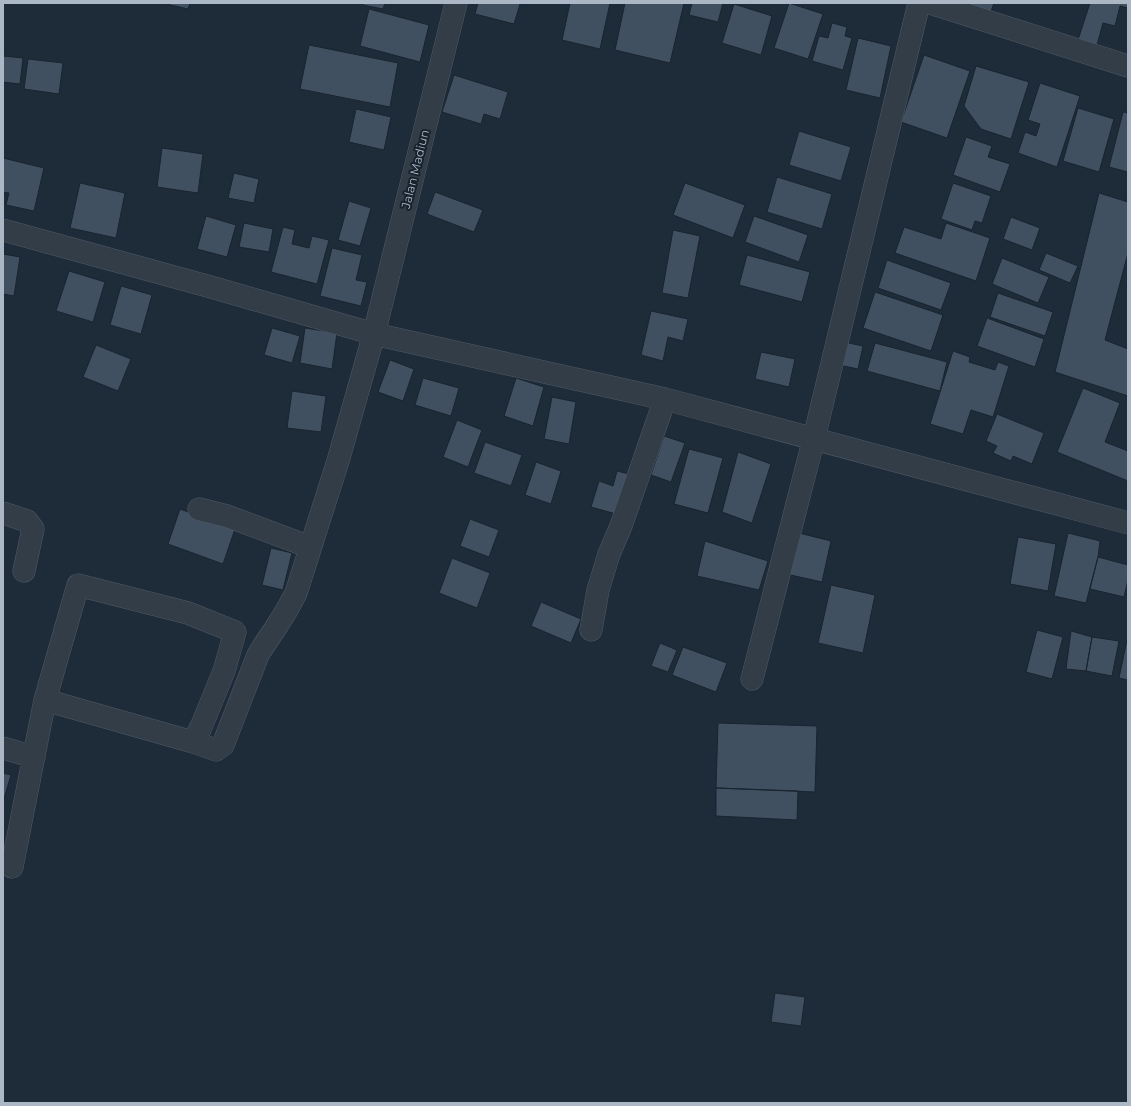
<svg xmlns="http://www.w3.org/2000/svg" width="1131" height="1106" viewBox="0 0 1131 1106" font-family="Montserrat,sans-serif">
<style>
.building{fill:#415061;stroke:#19242f}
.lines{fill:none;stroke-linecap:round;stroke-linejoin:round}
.minor-casing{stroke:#4f5a67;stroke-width:23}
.minor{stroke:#323d48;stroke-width:22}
.labels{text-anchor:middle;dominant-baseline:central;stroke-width:4;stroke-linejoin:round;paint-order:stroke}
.street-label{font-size:12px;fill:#acb7c6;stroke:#17222d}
</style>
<rect width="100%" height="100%" fill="#1e2b38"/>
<path class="building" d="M 162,3 L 190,3 L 188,9 Z
M 363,3 L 385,3 L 383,9 L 363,5 Z
M 478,3 L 518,3 L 520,4 L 514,24 L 475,14 Z
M 570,3 L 610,3 L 600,49 L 562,40 Z
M 625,3 L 684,3 L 670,63 L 615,50 Z
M 692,3 L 723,3 L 718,22 L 689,15 Z
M 789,3 L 823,14 L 808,59 L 774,48 Z
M 958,3 L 994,3 L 990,14 Z
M 1090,3 L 1128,3 L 1128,8 L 1120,6 L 1115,26 L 1103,23 L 1097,45 L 1078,40 Z
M 734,4 L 772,16 L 761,55 L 722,43 Z
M 369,9 L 429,25 L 420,62 L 360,46 Z
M 832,23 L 847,27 L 845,36 L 852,38 L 843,70 L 812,61 L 819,36 L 828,38 Z
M 858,38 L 891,46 L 880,98 L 846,90 Z
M 309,45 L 398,63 L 390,107 L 300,89 Z
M 924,55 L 970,71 L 947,138 L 901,122 Z
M 3,56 L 23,58 L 20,84 L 3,82 Z
M 28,59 L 63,63 L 59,94 L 24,89 Z
M 976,66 L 1029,82 L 1011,139 L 981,129 L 964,106 Z
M 454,75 L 508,92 L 500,119 L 484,114 L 481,124 L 442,112 Z
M 1040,83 L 1080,96 L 1057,167 L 1018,153 L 1025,132 L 1036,136 L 1040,124 L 1028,120 Z
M 1078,108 L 1114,119 L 1099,172 L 1063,161 Z
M 356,109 L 391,117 L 384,150 L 349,142 Z
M 1123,112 L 1128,113 L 1128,172 L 1109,167 Z
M 799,131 L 851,147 L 841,181 L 789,165 Z
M 966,137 L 992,146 L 988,157 L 1010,164 L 1000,192 L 953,175 Z
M 162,148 L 203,154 L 198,193 L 157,187 Z
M 3,158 L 44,168 L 34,211 L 6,205 L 9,193 L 3,192 Z
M 234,173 L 259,179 L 254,203 L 228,198 Z
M 777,177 L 832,194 L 822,229 L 767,212 Z
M 80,183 L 125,193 L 116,238 L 70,228 Z
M 685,183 L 745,205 L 733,238 L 673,215 Z
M 953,183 L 991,196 L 982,223 L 975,221 L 972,230 L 941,219 Z
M 435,192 L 483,210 L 474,232 L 427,214 Z
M 1099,193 L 1128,202 L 1128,253 L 1105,340 L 1128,349 L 1128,396 L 1055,372 Z
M 349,201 L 371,208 L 360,246 L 338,240 Z
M 206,216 L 236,225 L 227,257 L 197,249 Z
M 754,216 L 808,235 L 799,262 L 745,242 Z
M 1011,217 L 1040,228 L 1032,250 L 1003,239 Z
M 244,223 L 273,229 L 269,252 L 239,247 Z
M 946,223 L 990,238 L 976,281 L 895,253 L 904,227 L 941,239 Z
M 283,227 L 295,230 L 292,244 L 309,248 L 312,236 L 329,240 L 317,284 L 271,272 Z
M 673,230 L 700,236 L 688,298 L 662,293 Z
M 332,248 L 362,255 L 356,280 L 367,282 L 361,306 L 320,296 Z
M 1046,253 L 1078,266 L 1070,283 L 1039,270 Z
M 3,254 L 20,257 L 14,296 L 3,294 Z
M 747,255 L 810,272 L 802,302 L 739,285 Z
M 1002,258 L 1049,277 L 1038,303 L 992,284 Z
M 887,260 L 951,283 L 941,310 L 878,288 Z
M 69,271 L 105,282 L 93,322 L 56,311 Z
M 121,286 L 152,295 L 141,334 L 110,325 Z
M 875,292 L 943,315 L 931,351 L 863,328 Z
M 998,293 L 1053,312 L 1045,336 L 990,317 Z
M 651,311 L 688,319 L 683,341 L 668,337 L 663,361 L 641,355 Z
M 987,318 L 1044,339 L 1035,367 L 977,346 Z
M 272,328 L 300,336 L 292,363 L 264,355 Z
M 305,328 L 337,333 L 332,369 L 300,363 Z
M 844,342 L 863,346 L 858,369 L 839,365 Z
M 875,343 L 947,362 L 940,391 L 867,371 Z
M 96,345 L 131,359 L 118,391 L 83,377 Z
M 953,351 L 970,357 L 969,362 L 995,370 L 998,362 L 1009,366 L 993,417 L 971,410 L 963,434 L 930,424 Z
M 761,352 L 795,359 L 789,387 L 755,379 Z
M 390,360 L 414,369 L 403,401 L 378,392 Z
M 423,378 L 459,388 L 451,416 L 415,405 Z
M 516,378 L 544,387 L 533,426 L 504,416 Z
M 1083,388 L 1120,403 L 1105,442 L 1128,451 L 1128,481 L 1057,452 Z
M 292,391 L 326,396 L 321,432 L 287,428 Z
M 552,397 L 576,402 L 569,444 L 544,439 Z
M 997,414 L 1044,433 L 1032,464 L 1013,456 L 1011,461 L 993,453 L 997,446 L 986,441 Z
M 457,420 L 482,430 L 468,467 L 443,457 Z
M 664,436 L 685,443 L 671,482 L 651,475 Z
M 485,442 L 522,455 L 511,486 L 474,473 Z
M 689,449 L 723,458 L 708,513 L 674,504 Z
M 738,452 L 771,464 L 752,523 L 722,512 Z
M 536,462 L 561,471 L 551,504 L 525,495 Z
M 617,471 L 629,474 L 616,514 L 591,507 L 599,481 L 613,486 Z
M 180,509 L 235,529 L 223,564 L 168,544 Z
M 470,519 L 499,530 L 489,557 L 460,546 Z
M 795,532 L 831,541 L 822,582 L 786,574 Z
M 1068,533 L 1100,541 L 1098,557 L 1086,603 L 1054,596 Z
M 1018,537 L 1056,544 L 1048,591 L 1010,584 Z
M 705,541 L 768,561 L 759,590 L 697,576 Z
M 271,548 L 292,553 L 283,590 L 262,585 Z
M 1098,557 L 1128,565 L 1128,580 L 1124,597 L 1090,589 Z
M 452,558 L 490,573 L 477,608 L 439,593 Z
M 831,585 L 875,595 L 863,653 L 818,643 Z
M 541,602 L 581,619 L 571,643 L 531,626 Z
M 1037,630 L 1063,637 L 1052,679 L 1026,672 Z
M 1071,631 L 1092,637 L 1086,671 L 1066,669 Z
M 1092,637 L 1119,641 L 1112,676 L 1086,671 Z
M 1127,640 L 1128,640 L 1128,680 L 1119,678 Z
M 660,643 L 677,650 L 668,672 L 651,666 Z
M 683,647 L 727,663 L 716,692 L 672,675 Z
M 718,723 L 817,726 L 815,792 L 716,788 Z
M 3,773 L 11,775 L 3,802 Z
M 716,788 L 798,791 L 797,820 L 716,816 Z
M 775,993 L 805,997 L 801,1026 L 771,1022 Z"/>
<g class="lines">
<defs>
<path id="minor" d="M 930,3 L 1128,66
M 3,230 L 211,287 L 374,334 L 665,399 L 1128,523
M 199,509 L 227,516 L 310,547
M 3,513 L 27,521 L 33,529 L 24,571
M 591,630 L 598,590 L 609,554 L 621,526 L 665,399
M 752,679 L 814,438 L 919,3
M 193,742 L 216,750 L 223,745 L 258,655 C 263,646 269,638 275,629 C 283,617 290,605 296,593 L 338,461 L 374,334 L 456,3
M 3,748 L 34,757
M 12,867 L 45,700 L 78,585 L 188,613 L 235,632 L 224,671 L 201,727 L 193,742 L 45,700"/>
</defs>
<use href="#minor" class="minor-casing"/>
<use href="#minor" class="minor"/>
</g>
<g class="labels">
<g class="street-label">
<text transform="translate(415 169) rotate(-76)">Jalan Madiun</text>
</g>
</g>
<rect width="1131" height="1106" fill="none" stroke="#acb7c6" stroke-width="8"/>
</svg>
